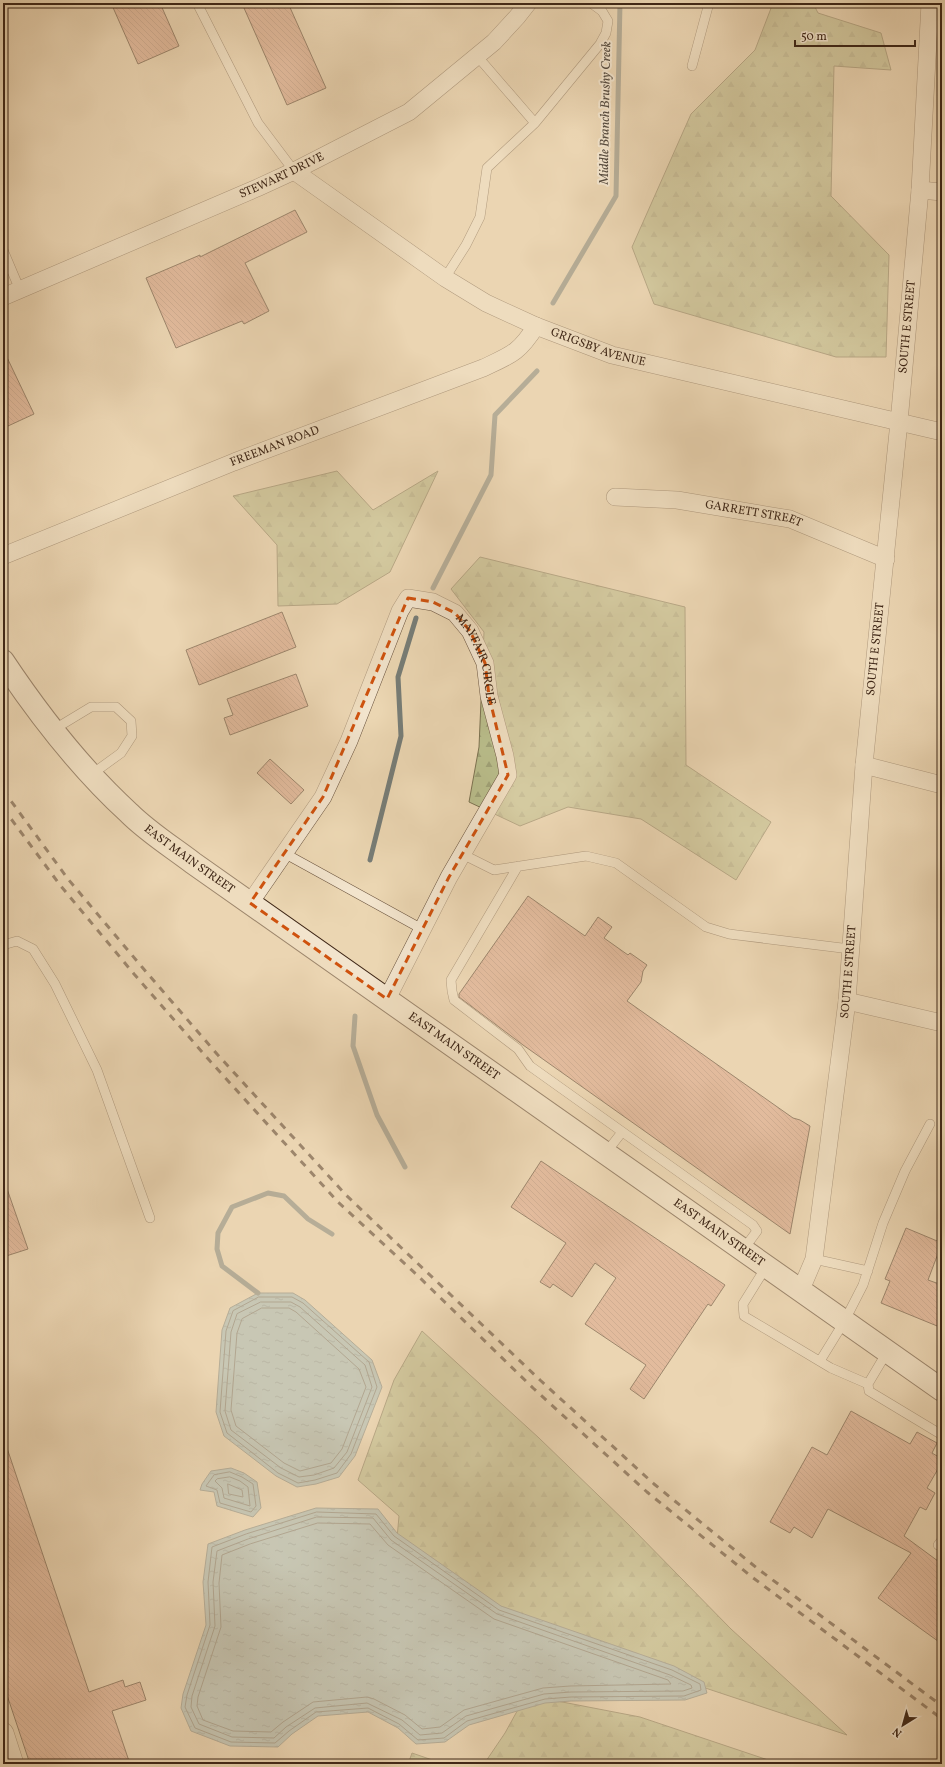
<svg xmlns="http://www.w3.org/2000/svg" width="945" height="1767" viewBox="0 0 945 1767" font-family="Vollkorn,serif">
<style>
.forest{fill:url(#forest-firs);stroke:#7c7251}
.water{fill:url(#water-ripples);stroke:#777d77}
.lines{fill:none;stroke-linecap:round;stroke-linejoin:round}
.shore{stroke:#6e6e67;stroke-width:1}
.stream{stroke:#777d77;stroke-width:5}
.building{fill:url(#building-back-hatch);stroke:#3f2717}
.service-casing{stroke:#6a533e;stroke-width:10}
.minor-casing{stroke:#6a533e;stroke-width:18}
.tertiary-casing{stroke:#6a533e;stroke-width:22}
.secondary-casing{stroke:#3f2717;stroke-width:24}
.service{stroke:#f2e4cd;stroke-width:9}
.minor{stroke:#f2e4cd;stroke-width:17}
.tertiary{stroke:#f2e4cd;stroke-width:21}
.secondary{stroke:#f2e4cd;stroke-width:22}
.rail{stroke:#3f2717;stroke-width:3;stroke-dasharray:7 7;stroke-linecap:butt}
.marked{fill:none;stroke:#cf520e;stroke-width:3;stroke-dasharray:8 5;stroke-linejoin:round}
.labels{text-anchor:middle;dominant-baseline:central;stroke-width:4;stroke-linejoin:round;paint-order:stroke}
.street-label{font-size:12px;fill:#3f2717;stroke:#f2e4cd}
.water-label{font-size:13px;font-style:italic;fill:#564b3f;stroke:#f2e4cd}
</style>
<defs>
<pattern id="forest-firs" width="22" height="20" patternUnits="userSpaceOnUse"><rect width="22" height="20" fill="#b9bd8b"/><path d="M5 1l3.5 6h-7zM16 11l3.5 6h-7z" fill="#a0a277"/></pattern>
<pattern id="water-ripples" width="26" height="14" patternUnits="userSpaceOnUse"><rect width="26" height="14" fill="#9db6b7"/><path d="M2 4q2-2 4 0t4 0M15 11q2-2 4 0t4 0" fill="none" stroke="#819494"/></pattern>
<pattern id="building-back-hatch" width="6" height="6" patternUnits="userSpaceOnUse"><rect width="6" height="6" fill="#d89c84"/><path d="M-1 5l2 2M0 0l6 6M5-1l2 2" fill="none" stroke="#b17f6b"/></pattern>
</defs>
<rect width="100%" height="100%" fill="#ebd6b2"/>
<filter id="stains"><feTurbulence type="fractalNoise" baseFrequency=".005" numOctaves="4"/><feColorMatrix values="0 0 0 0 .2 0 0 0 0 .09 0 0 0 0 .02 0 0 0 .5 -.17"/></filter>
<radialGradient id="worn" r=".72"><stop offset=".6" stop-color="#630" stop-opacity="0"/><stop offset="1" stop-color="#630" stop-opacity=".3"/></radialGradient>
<path class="forest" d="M 773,3 L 813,3 L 818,13 L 881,33 L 891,70 L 834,66 L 831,196 L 889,255 L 886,357 L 836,357 L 654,304 L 632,247 L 691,114 L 755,50 Z
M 337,471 L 373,510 L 438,471 L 390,572 L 337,604 L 278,606 L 277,545 L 233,496 Z
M 480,557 L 685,607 L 686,765 L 771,822 L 736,880 L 641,819 L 568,807 L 520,826 L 469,802 L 479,747 L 484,632 L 451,589 Z
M 422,1331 L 539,1438 L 629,1525 L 731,1629 L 847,1735 L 645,1668 L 395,1561 L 399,1516 L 358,1480 L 394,1380 Z
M 526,1695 L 640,1717 L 780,1764 L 484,1764 L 505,1733 Z
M 412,1753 L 444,1764 L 408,1764 Z"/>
<path class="water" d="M 258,1293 L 293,1293 L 305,1300 L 372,1360 L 382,1387 L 355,1456 L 339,1477 L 316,1484 L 297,1487 L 276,1476 L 224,1436 L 216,1412 L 222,1330 L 230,1308 Z
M 231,1468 L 244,1473 L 257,1482 L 261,1508 L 253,1517 L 217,1506 L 214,1492 L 200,1490 L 202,1484 L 211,1471 Z
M 316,1508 L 378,1509 L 397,1533 L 501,1606 L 674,1666 L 704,1682 L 707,1693 L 685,1700 L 571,1701 L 545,1703 L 469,1725 L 445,1742 L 416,1744 L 398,1728 L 368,1712 L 318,1716 L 292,1734 L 278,1747 L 230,1746 L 191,1731 L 181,1708 L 183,1694 L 206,1625 L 203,1582 L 208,1544 L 245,1530 Z"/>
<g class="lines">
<path class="shore" d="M 259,1297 L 292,1297 L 303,1303 L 369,1362 L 377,1387 L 351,1454 L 337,1473 L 315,1480 L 298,1483 L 278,1473 L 227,1433 L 220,1412 L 226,1331 L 233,1311 Z
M 261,1302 L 291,1302 L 300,1307 L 365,1365 L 372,1387 L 347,1452 L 334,1468 L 314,1475 L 299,1477 L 281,1468 L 231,1430 L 225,1411 L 231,1332 L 237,1314 Z
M 262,1308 L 289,1308 L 296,1312 L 359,1369 L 366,1387 L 342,1449 L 331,1463 L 300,1471 L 284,1463 L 236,1426 L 231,1410 L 237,1333 L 242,1319 Z
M 230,1472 L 242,1477 L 253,1484 L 256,1506 L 251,1512 L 220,1503 L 217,1490 L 206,1486 L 214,1475 Z
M 230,1477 L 240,1481 L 248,1487 L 250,1506 L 224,1498 L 222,1488 L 215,1481 L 217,1479 Z
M 228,1484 L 242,1490 L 243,1497 L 229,1494 Z
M 317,1512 L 376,1514 L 394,1536 L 499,1610 L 672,1670 L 700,1684 L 701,1690 L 684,1696 L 571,1697 L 545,1699 L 467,1721 L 444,1738 L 418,1740 L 399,1724 L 368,1708 L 316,1712 L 289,1731 L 275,1743 L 231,1742 L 195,1728 L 185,1707 L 187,1695 L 210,1625 L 208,1582 L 212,1547 L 246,1534 Z
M 317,1517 L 373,1518 L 391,1540 L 497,1614 L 670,1675 L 691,1685 L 692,1688 L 683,1691 L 571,1692 L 544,1694 L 466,1716 L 442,1733 L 420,1735 L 402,1720 L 367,1703 L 315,1708 L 286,1727 L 274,1738 L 232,1737 L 199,1724 L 191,1707 L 192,1696 L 215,1626 L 213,1582 L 217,1551 L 248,1539 Z
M 318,1523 L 370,1524 L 388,1545 L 494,1619 L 668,1680 L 671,1684 L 570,1686 L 543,1688 L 464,1710 L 440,1727 L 422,1729 L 405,1715 L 374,1699 L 367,1697 L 313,1702 L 283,1722 L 271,1732 L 233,1731 L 203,1720 L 197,1706 L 198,1697 L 221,1627 L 219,1583 L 222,1555 L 250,1544 Z"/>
<path class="stream" d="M 553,303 L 616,196 L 620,3
M 433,588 L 491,475 L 495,415 L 537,371
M 370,860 L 401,736 L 398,677 L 416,618
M 355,1016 L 353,1046 L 377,1115 L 405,1167
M 258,1293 L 222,1266 L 217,1249 L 218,1233 L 232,1207 L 268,1193 L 284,1196 L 308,1219 L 332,1234"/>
</g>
<path class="building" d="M 111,3 L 160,3 L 179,46 L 138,64 Z
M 254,3 L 288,3 L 326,88 L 287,105 L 244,8 Z
M 295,210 L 307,232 L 245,263 L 269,311 L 244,324 L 242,321 L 176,348 L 146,278 L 200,255 L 200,257 Z
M 3,349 L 34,414 L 8,426 L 3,415 Z
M 282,612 L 296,647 L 199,685 L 186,650 Z
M 296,674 L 308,706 L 230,735 L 224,718 L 233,715 L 227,699 Z
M 270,759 L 304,790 L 291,804 L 257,773 Z
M 528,896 L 585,936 L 598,917 L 612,927 L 604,938 L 628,955 L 630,953 L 647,965 L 643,971 L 641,982 L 627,1001 L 793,1118 L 800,1120 L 810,1126 L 790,1234 L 523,1045 L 459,997 L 459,994 Z
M 541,1161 L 725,1285 L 711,1306 L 708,1304 L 644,1399 L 630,1389 L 646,1365 L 585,1324 L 616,1278 L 595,1263 L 572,1297 L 553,1284 L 550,1288 L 540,1282 L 566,1243 L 511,1207 Z
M 3,1183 L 5,1183 L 28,1249 L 3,1257 Z
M 906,1228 L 942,1243 L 928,1280 L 942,1285 L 942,1328 L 881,1303 L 890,1281 L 885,1279 Z
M 851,1411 L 910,1444 L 917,1432 L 937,1443 L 932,1453 L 942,1459 L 942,1462 L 927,1488 L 935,1493 L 926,1510 L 920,1507 L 904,1536 L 942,1564 L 942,1644 L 878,1598 L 911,1553 L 828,1509 L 812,1538 L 794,1527 L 790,1533 L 770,1522 L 812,1447 L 827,1455 Z
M 3,1442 L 5,1442 L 89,1692 L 123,1680 L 125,1687 L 140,1682 L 146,1700 L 112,1711 L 130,1764 L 30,1764 L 3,1683 Z"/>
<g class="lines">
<defs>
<path id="service" d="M 197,3 L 258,123 L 294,171
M 478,57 L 535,123
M 692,66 L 709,3
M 3,250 L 20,290
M 445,278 L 466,245 L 480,217 L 487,168 L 535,123 L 600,44 L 606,33 L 608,21 L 602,11 L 591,3
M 53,730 L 91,707 L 116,707 L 131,721 L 132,736 L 121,753 L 92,774
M 284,853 L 422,929
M 462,854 L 494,870 L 586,856 L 616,863 L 706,927 L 729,934 L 850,949
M 518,866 L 451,980 L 452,991 L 454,1000 L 518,1049 L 530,1066 L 753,1225 L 757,1231 L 743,1250
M 3,945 L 17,941 L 33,949 L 55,984 L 97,1070 L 150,1218
M 605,1154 L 622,1132
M 814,1259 L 868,1271
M 766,1267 L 743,1304 L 744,1316 L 831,1368 L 868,1384
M 887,1352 L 868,1384 L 869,1391 L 942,1435
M 820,1361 L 844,1322 L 863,1285 L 883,1223 L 905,1171 L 930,1124
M 938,1545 L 942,1540"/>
<g id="minor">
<path id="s1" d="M 294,171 L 445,278 L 486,303 L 536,326 L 612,355 L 942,432"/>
<path d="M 920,190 L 942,192"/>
<path id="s2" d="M 3,297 L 257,188 L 294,171 L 409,112 L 494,42 L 517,17 L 528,3"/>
<path id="s3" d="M 615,497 L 677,500 L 790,519 L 886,559"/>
<path id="s4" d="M 3,556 L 234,462 L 483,368 C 511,355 519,353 536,326"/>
<path d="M 864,765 L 942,785"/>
<path id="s5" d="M 250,903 L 323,797 L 349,741 L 400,611 L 408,598 L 433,602 L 455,613 L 470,631 L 485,663 L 489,696 L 505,756 L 508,775 L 449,877 L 387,999"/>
<path d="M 847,1001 L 942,1023"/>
<path id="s6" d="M 800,1292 L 814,1259 L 847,1001 L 864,765 L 899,422 L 920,190 L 930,3"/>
</g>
<path id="tertiary" d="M 3,1733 L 13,1764"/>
<g id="secondary">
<path id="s7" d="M 3,661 C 39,715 81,769 129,813 C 148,832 172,847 193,863 L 942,1390"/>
</g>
</defs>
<use href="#service" class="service-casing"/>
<use href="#minor" class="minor-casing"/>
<use href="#tertiary" class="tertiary-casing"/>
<use href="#secondary" class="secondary-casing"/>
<use href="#service" class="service"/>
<use href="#minor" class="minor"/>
<use href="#tertiary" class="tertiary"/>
<use href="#secondary" class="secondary"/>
<path class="rail" d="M 3,790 L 68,879 L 142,967 L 217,1054 L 346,1195 L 540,1380 L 654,1484 L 758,1569 L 942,1706
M 3,808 L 60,885 L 134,974 L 210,1061 L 338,1202 L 416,1274 L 533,1388 L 647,1492 L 752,1577 L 942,1719"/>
</g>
<path d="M0 0H945V1767H0ZM 408,598 L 433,602 L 455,613 L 470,631 L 485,663 L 489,696 L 508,775 L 449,877 L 387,999 L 250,903 L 323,797 Z" fill="#ebd6b2" fill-opacity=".55" fill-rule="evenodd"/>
<path class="marked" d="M 408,598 L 433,602 L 455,613 L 470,631 L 485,663 L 489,696 L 508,775 L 449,877 L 387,999 L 250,903 L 323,797 Z"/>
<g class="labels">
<g class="street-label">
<text stroke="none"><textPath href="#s2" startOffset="304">STEWART DRIVE</textPath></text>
<text stroke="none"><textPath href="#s6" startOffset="973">SOUTH E STREET</textPath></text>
<text stroke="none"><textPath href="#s1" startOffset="354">GRIGSBY AVENUE</textPath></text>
<text stroke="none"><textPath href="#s4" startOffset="293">FREEMAN ROAD</textPath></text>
<text stroke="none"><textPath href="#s3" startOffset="140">GARRETT STREET</textPath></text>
<text stroke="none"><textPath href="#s6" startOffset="649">SOUTH E STREET</textPath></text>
<text stroke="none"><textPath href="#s5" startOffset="448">MAYFAIR CIRCLE</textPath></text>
<text stroke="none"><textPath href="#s7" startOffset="274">EAST MAIN STREET</textPath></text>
<text stroke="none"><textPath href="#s6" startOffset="325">SOUTH E STREET</textPath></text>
<text stroke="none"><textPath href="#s7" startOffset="598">EAST MAIN STREET</textPath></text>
<text stroke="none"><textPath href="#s7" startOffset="922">EAST MAIN STREET</textPath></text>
</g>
<g class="water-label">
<text transform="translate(606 113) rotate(-89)">Middle Branch Brushy Creek</text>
</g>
</g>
<rect width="945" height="1767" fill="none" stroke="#ebd6b2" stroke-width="16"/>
<rect x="4" y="4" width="937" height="1759" fill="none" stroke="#3f2717" stroke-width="2"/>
<rect x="8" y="8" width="929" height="1751" fill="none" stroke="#3f2717"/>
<g transform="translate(903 1725) rotate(217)" stroke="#f2e4cd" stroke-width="3" paint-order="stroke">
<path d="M0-3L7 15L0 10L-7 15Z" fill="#3f2717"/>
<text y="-6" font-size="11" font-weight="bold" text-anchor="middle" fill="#3f2717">N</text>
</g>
<path d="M795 40v6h120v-6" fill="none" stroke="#3f2717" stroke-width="2"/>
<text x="801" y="40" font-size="12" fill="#3f2717" stroke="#f2e4cd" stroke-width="3" paint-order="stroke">50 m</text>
<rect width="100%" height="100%" filter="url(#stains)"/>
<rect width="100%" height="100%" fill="url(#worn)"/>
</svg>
